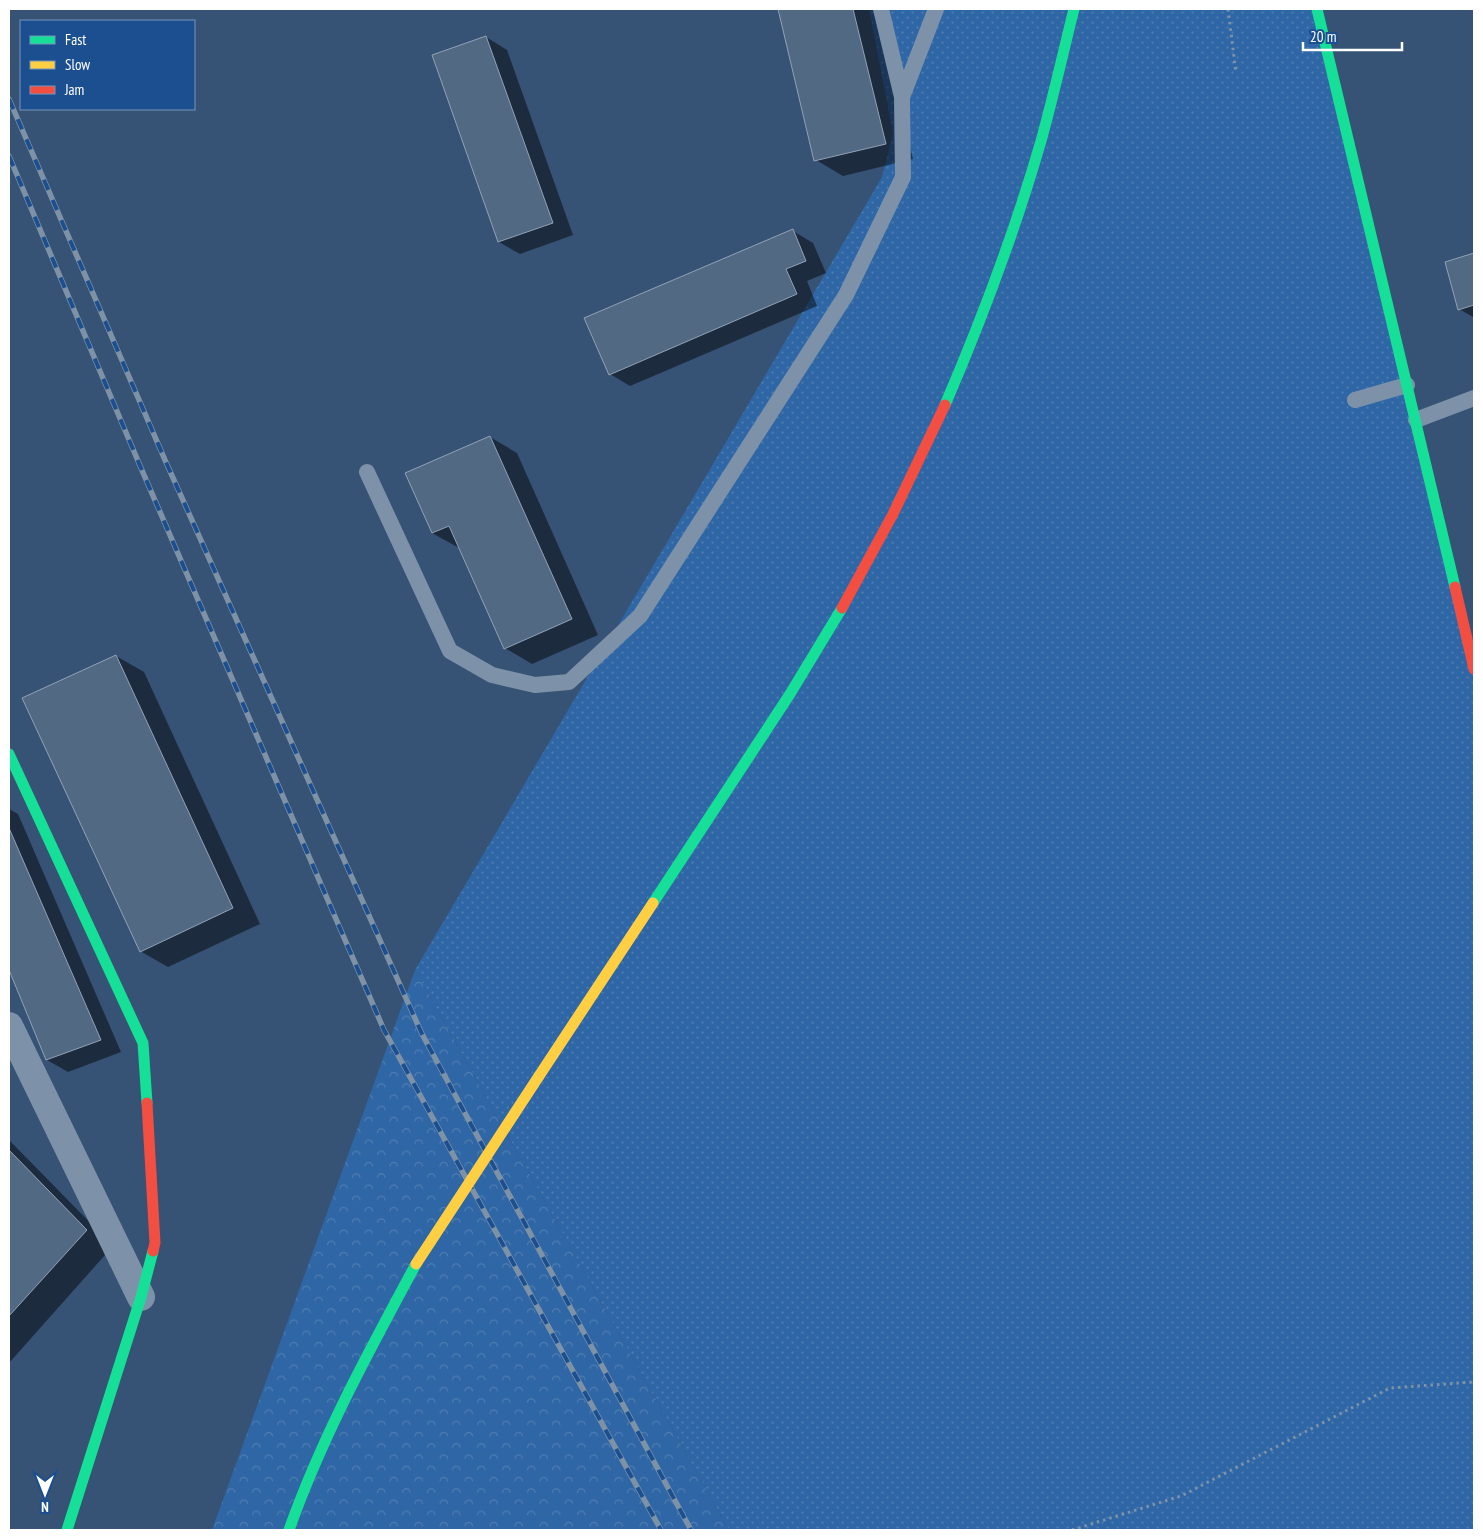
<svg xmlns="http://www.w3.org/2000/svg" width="1483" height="1539" viewBox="0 0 1483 1539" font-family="'PT Sans Narrow',sans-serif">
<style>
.grass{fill:url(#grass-dots)}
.forest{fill:url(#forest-crowns)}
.shadow{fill:#0007}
.building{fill:#526984;stroke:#92a2b6}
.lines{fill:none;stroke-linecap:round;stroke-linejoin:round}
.path{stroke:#7d92a8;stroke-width:3;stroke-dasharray:2.5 4;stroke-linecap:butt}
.lane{stroke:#7d92a8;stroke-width:16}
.street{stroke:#7d92a8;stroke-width:28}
.fast{stroke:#16e098;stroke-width:11}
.slow{stroke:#ffcf43;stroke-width:11}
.jam{stroke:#f24e42;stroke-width:11}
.rail-casing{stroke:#7e92a7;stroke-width:5.5}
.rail{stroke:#1b4f8f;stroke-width:4;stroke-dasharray:11;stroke-linecap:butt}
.slow-bridge{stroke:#ffcf43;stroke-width:11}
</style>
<defs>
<pattern id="grass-dots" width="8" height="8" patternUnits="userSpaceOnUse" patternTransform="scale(1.25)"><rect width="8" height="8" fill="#2f66a5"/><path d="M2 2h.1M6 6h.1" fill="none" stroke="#4e7db2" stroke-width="1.8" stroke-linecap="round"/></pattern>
<pattern id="forest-crowns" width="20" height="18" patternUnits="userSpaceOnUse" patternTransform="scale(1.25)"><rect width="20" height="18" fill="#2f66a5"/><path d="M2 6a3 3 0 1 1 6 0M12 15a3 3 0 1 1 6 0" fill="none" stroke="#4e7db2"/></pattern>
</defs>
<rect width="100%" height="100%" fill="#365274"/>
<path class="grass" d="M 869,9 L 1317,9 L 1474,669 L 1474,1530 L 729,1530 L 415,970 L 882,177 L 893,133 Z"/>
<path class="forest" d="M 415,970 L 729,1530 L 212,1530 Z"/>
<path class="shadow" d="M 779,9 L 876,9 L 913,159 L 843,176 L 816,160 Z
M 486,37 L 507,50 L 573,235 L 520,254 L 499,242 Z
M 793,231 L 813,243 L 826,273 L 807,281 L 817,306 L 630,386 L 610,374 Z
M 1474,255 L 1474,317 L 1473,317 L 1459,309 L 1446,262 Z
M 490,437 L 517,453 L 598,635 L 532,664 L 505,648 L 461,549 L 432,533 Z
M 116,656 L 144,672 L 260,924 L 168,967 L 140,951 Z
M 9,809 L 18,814 L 121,1052 L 68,1072 L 47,1060 L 9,966 Z
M 9,1140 L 113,1246 L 9,1363 Z"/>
<path class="building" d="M 778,9 L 853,9 L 886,144 L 814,161 Z
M 486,36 L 553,223 L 498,242 L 432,55 Z
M 793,229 L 806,261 L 786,269 L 797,294 L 609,375 L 584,318 Z
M 1474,253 L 1474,305 L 1458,310 L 1445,262 Z
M 490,436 L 572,619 L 504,649 L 449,526 L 432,533 L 405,473 Z
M 116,655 L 233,908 L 140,952 L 22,698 Z
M 9,828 L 101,1040 L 46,1060 L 9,970 Z
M 9,1150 L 87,1230 L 9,1316 Z"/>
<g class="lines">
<path class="path" d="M 1228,9 L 1236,73
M 1072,1530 L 1181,1496 L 1390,1388 L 1474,1382"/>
<path class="lane" d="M 902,97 L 936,9
M 1355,400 L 1407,385
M 1416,420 L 1474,398
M 367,472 L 450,651 L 492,675 L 535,685 L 569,682 L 640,616 L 846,295 L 903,177 L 902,97 L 881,9"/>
<path class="street" d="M 9,1026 L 141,1297"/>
<path class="fast" d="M 1317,9 L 1455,587
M 945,405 C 982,319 1015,231 1041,141 C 1053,98 1063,53 1074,9
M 9,754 L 143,1043 L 147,1103
M 653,903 L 790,694 L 842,608
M 67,1530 L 141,1297 L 153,1251
M 289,1530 C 322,1437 369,1351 416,1264"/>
<path class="slow" d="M 539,1076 L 653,903"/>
<path class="jam" d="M 1455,587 L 1474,669
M 842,608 L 893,514 L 945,405
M 147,1103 L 155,1243 L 153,1251"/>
<defs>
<path id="rail" d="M 9,99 L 165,460 L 422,1034 L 691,1530
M 9,156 L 141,468 L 384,1030 L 661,1530"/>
</defs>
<use href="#rail" class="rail-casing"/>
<use href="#rail" class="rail"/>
<path class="slow-bridge" d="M 416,1264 L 539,1076"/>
</g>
<rect width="1483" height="1539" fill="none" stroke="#ffffff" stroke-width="20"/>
<rect x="20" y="20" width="175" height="90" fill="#1b4f8f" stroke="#7695bc"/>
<rect x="30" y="36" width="25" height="8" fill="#16e098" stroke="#7695bc"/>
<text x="65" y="45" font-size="15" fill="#ffffff">Fast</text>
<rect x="30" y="61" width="25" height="8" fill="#ffcf43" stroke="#7695bc"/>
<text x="65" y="70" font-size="15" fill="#ffffff">Slow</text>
<rect x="30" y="86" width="25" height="8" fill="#f24e42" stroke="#7695bc"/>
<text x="65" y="95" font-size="15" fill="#ffffff">Jam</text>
<g transform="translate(45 1494) rotate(180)" stroke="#1b4f8f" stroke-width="4" paint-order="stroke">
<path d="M0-4L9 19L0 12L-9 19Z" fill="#ffffff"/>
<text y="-8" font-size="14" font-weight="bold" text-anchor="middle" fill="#ffffff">N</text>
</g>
<path d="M1303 42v8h99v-8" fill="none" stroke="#ffffff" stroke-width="2.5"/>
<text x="1310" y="42" font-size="15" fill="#ffffff" stroke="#1b4f8f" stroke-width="4" paint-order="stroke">20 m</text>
</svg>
